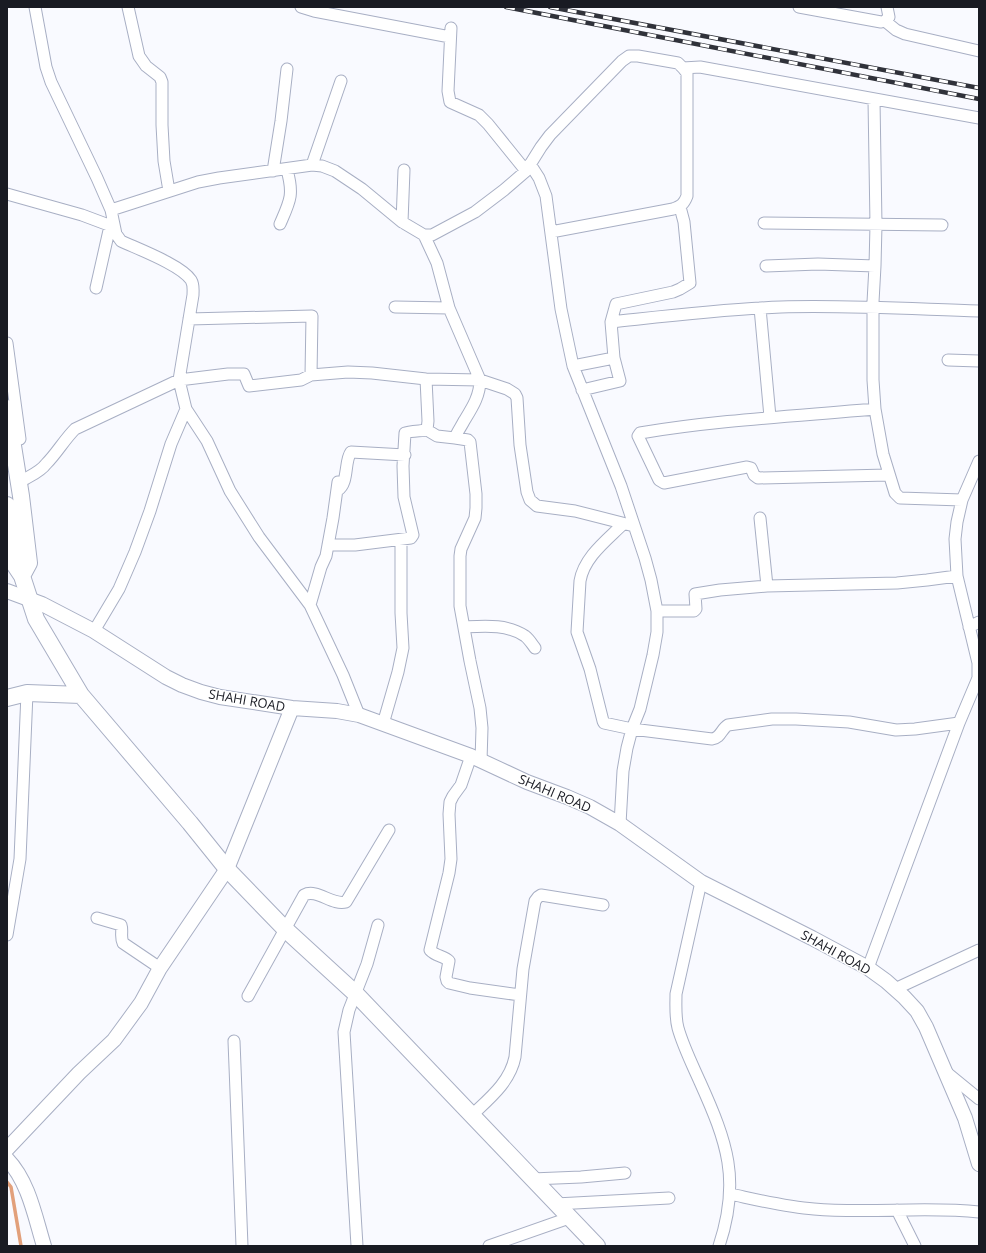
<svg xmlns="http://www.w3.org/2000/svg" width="986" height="1253" viewBox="0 0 986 1253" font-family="'Open Sans',sans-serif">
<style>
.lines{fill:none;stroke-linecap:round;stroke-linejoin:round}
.stream{stroke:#e2a07b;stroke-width:3.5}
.minor-casing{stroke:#a8afc4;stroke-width:13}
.tertiary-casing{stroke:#a8afc4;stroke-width:16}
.secondary-casing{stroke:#a8afc4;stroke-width:18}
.minor{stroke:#fff;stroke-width:11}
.tertiary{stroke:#fff;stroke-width:14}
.secondary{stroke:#fff;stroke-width:16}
.rail-casing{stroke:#30323a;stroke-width:4.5}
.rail{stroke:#fff;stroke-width:3;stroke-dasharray:9;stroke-linecap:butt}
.labels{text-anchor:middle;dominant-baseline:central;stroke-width:3;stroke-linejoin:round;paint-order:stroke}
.street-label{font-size:13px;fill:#191b23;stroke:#fff}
</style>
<rect width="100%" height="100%" fill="#f9faff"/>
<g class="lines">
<path class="stream" d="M 7,1182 L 11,1187 L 21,1246"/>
<defs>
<path id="minor" d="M 35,7 L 46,67 L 51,82 L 97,178 L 111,210 L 116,234 L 121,241 C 138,249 181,265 191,280 C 194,285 193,290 193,295 L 179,380 L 186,409 L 207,441 L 230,491 L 259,537 L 310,605 L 343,675 L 359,715
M 128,7 L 139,56 L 146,66 L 160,77 L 162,82 L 162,125 L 164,161 L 169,191
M 301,7 L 314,11 L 450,37
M 799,7 L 881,22 L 885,21 L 889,17 L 887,7
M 885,21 L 896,30 L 905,34 L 979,51
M 451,28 L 448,91 L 450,102 L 479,115 L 488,124 L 526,171
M 683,68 L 700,67 L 979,118
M 874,100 L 876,225 L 875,266 L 873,302 L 873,380 L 875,409 L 883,454 L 895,493 L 900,498 L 962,500
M 530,164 L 539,178 L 546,196 L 561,309 L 573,366 L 621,486 L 645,558 L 651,580 L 657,611 L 657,632 L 653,655 L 640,709 L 632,729 L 627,748 L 623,771 L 620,824
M 312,165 L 341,81
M 273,171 L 281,121 L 287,69
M 7,194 L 82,215 L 114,227
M 111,210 L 198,182 L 219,178 L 312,165 L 322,166 L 335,171 L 362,189 L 402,222 L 424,235 L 432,235 L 475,212 L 504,190 L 526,171 L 541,147 L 550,135 L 622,61 L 629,56 L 638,56 L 678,63 L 683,68 L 687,73 L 687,196 C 684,204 681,206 673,209 L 551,232
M 402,222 L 404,170
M 764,223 L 942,225
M 280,224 C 290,201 294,195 287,170
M 424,235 L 437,263 L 449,308 L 480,380 C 480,396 472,408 464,421 C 461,427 457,432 455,438 L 468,440 L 470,442 L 476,494 L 476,508 L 475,518 L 461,549 L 460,556 L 460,606 L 470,661 L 480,708 L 482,728 L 481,761
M 766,266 L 818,264 L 875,266
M 96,288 L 110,226
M 395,307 L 449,308
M 760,308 L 770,417
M 189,319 L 312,316 L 311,375
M 611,322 C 667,316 724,309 781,307 C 847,305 913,309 979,311
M 7,343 L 20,439
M 948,360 L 979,361
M 573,366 L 614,358 L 611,322 L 616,304 L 673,292 L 680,289 L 690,283 L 684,222 L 680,207
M 426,379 L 428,421 L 427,430 L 437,436 L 455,438
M 582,390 L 620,381 L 614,358
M 875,409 C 797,416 718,420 640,433 L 638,436 L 659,480 L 664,483 L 747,467 L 751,468 L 754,475 L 758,478 L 888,475
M 25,479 C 32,475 41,471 46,464 C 57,453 64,440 75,429 L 179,380 L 228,374 L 244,374 L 249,386 L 301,380 L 311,375 L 348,372 L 372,373 L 426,379 L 480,380 L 507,389 L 515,394 L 517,398 L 520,445 L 527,492 L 530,500 L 537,506 L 575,511 L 634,526
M 338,490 C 349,483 344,461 351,452 L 405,455
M 760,518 L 767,586
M 623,524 C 607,540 584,557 580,581 L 577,632 L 590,669 L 603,721 L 604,723 L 632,729 L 712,739 C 721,738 721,729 728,725 L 772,719 L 796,719 L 849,722 L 896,730 L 915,729 L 959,723
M 328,545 L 355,545 L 411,538 L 413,535 L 404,497 L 403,466 L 405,433 C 409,431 422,431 427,430
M 310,605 L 321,567 L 326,556 L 333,518 L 338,482
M 657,611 L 694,611 L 696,609 L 695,594 L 720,590 L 767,586 L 897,583 L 927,580 L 957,576
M 464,627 C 485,626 507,624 525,636 C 529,639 532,644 535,648
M 969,627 L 979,622
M 94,631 L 119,589 L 135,552 L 150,511 L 171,444 L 186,409
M 383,724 L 398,672 L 403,648 L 401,613 L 401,540
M 471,756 L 461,785 L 453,796 L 450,802 L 449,814 L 451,859 L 449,873 L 430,950 C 435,956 444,956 449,961 L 446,977 L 447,981 L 449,983 L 470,988 L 520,995
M 701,882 L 676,994 C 676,1005 675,1017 678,1028 C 683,1046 692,1064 700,1082 C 727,1142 741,1180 719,1246
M 97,918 L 121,925 C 123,931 120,937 123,943 L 160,968
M 7,935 L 20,859 L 27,693
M 868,968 L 959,723 L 978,678 L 978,663 L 957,576 L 955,539 L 957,522 L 962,500 L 979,461
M 895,989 L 979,950
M 248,996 L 304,895 C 317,888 332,906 346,902 L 389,830
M 234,1041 L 242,1246
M 946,1072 L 979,1099
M 472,1115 C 490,1098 510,1082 515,1057 L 523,969 L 535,901 L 538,897 L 541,895 L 603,905
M 532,1179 L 581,1177 L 625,1173
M 730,1194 C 758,1200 786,1207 814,1209 C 869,1214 924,1206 979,1212
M 556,1204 L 669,1198
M 897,1210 L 915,1246
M 357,1246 L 344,1032 L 349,1010 L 367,964 L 378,925
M 489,1246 L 569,1218"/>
<path id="tertiary" d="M 7,591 L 42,604 L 94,631 L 166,677 L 182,685 L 201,692 L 220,697 L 292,708 L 337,711 L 359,715 L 471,756 L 527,782 L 567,797 L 590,807 L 620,824 L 701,882 L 812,938 L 868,968 L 886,981 L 904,997 L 917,1011 L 926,1027 L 965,1118 L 979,1164
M 7,1149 L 79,1073 L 114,1040 L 141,1003 L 160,968 L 227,869 L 292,708
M 7,1159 C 29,1182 35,1217 44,1246"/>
<path id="secondary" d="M 7,408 L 21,496 L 29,563 L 22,576
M 7,505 L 14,564 L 22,576 L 36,619 L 81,695 L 190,823 L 227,869 L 285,929 L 356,994 L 597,1246
M 7,698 L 27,693 L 81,695"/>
</defs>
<use href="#minor" class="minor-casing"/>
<use href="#tertiary" class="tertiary-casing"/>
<use href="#secondary" class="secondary-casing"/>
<use href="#minor" class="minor"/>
<use href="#tertiary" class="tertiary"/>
<use href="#secondary" class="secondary"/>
<defs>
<path id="rail" d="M 506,7 L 979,99
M 550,7 L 979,88"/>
</defs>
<use href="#rail" class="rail-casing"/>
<use href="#rail" class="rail"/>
</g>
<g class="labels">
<g class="street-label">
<text transform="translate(247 700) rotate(10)">SHAHI ROAD</text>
<text transform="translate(555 793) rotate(23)">SHAHI ROAD</text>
<text transform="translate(836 952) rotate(29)">SHAHI ROAD</text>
</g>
</g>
<rect width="986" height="1253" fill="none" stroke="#191b23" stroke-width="16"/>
</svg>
